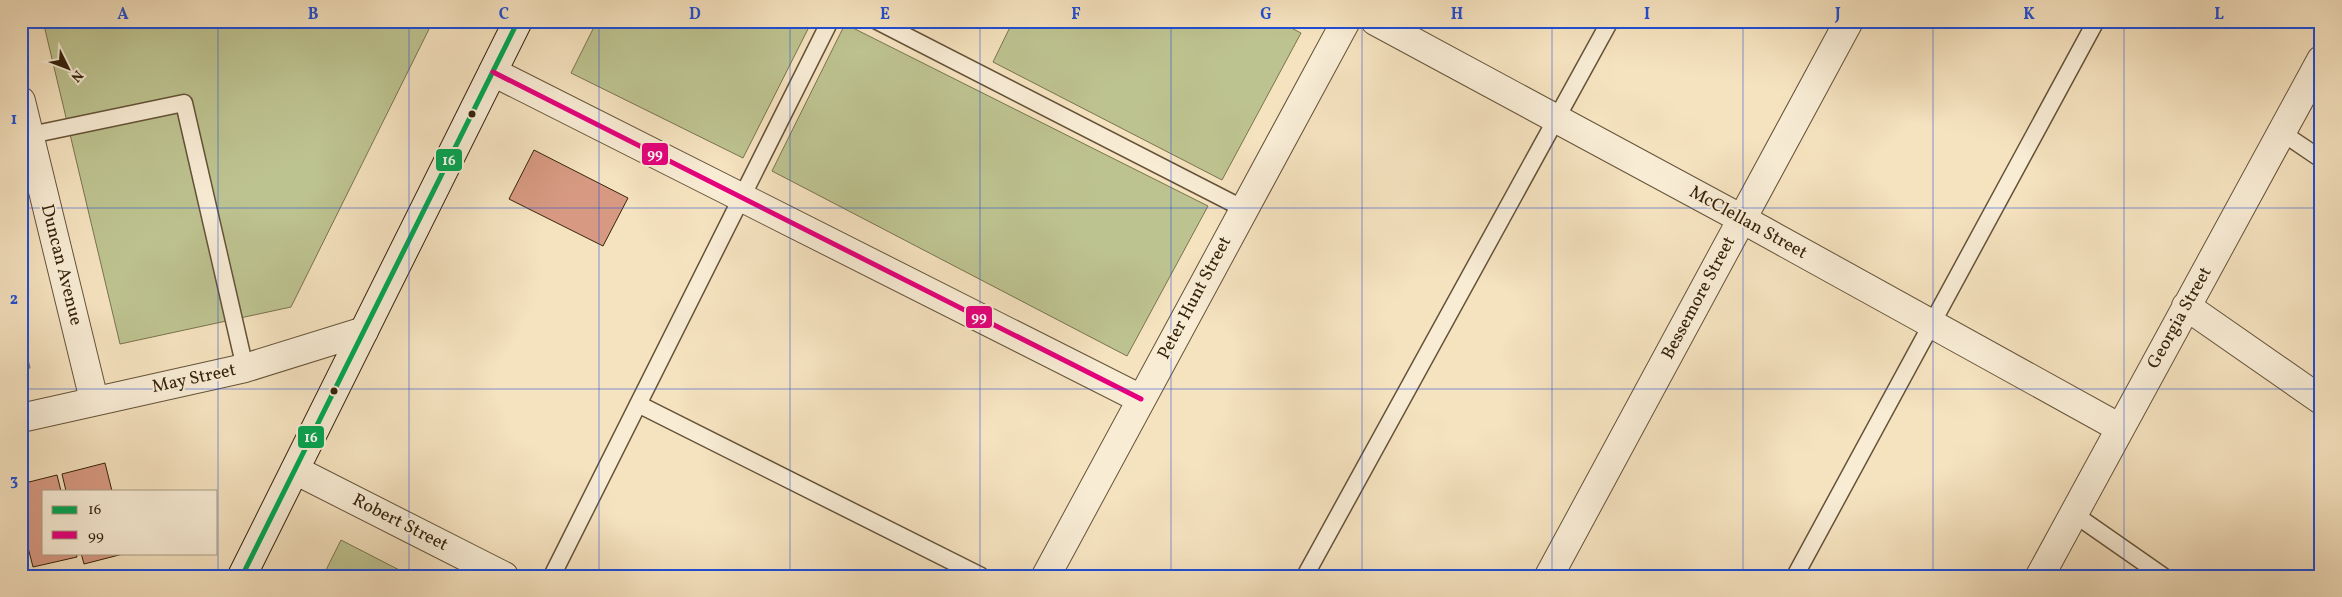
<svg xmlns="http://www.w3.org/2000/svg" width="2342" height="597" viewBox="0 0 2342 597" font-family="Vollkorn,serif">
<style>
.green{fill:#bdc390;stroke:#79734e}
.building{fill:#d79982;stroke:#35230b}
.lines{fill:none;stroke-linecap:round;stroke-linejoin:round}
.lane-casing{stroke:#655338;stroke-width:19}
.street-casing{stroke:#655338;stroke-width:30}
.secondary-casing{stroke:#35230b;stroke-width:30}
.lane{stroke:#f8ecd5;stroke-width:16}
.street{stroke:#f8ecd5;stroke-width:28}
.secondary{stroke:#f8ecd5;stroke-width:28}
.bus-1-casing{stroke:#f8ecd5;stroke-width:9}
.bus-2-casing{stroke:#f8ecd5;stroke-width:9}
.bus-1{stroke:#00a651;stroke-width:5}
.bus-2{stroke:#e5007d;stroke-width:5}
.grid{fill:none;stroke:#1d4ed8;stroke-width:1;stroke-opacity:0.55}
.bus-dot{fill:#35230b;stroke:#f8ecd5;stroke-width:2}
.labels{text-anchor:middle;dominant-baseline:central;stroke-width:4;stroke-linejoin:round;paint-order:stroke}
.street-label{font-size:18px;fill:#35230b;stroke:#f8ecd5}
.line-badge{stroke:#f8ecd5;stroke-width:2}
.badge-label{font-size:14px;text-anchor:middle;font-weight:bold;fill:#fff}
.neatline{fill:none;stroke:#1d4ed8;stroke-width:2}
.grid-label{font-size:16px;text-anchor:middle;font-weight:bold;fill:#1d4ed8}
</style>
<rect width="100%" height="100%" fill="#f5e2bf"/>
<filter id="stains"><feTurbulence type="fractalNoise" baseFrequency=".004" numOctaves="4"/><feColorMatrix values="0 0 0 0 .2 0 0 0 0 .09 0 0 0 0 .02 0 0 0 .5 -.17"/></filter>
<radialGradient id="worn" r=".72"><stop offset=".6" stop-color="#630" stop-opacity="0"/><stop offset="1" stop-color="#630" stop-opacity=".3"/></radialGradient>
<path class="green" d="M 43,21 L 433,21 L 291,307 L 120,344 Z
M 597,21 L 812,21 L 743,158 L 571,73 Z
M 1013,21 L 1278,21 L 1301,33 L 1222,180 L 993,62 Z
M 845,24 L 1208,206 L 1127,356 L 772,171 Z
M 21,330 L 30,368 L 21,370 Z
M 341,540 L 411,576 L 323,576 Z"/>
<path class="building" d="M 534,150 L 628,198 L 603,246 L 509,199 Z
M 105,463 L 112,491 L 66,491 L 62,474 Z
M 57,475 L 61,491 L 44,491 L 44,553 L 76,553 L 77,557 L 33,567 L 21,520 L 21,484 Z
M 81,553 L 127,553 L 84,564 Z"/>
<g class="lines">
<defs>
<path id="lane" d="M 877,21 L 1244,209
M 2281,132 L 2321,159
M 21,137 L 184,103 L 245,368
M 638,404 L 981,576
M 2074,514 L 2163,576
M 552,576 L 830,21
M 1305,576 L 1610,21
M 1795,576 L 2096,21"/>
<path id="street" d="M 1375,21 L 1742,219 L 2120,428
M 493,72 L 1141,399
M 21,101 L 94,400
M 2186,306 L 2321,400
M 21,418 L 245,368 L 364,331
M 295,470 L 504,576
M 1046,576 L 1346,21
M 1549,576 L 1849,21
M 2040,576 L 2321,60"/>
<path id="secondary" d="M 242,576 L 518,21"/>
</defs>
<use href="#lane" class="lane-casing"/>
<use href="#street" class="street-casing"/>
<use href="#secondary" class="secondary-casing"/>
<use href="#lane" class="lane"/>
<use href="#street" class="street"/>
<use href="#secondary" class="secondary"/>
<defs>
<path id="bus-1" d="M 242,576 L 518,21"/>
<path id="bus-2" d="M 493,72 L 1141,399"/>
</defs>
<use href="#bus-1" class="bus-1-casing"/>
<use href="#bus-2" class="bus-2-casing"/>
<use href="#bus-1" class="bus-1"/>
<use href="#bus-2" class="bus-2"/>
</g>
<path class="grid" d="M 218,21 L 218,576M 409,21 L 409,576M 599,21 L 599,576M 790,21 L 790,576M 980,21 L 980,576M 1171,21 L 1171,576M 1362,21 L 1362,576M 1552,21 L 1552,576M 1743,21 L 1743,576M 1933,21 L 1933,576M 2124,21 L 2124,576M 21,208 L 2321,208M 21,389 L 2321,389"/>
<g class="bus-dot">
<circle cx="472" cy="114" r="4.5"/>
<circle cx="334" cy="391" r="4.5"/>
</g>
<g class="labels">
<g class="street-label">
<text transform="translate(1748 223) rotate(29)">McClellan Street</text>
<text transform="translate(61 265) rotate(76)">Duncan Avenue</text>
<text transform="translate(1195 298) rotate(-62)">Peter Hunt Street</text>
<text transform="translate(1699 298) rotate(-62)">Bessemore Street</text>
<text transform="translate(2180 318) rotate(-61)">Georgia Street</text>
<text transform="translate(194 379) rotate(-12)">May Street</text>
<text transform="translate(400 523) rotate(27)">Robert Street</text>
</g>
</g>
<g class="line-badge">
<rect x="641" y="142" width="28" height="24" rx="5" fill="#e5007d"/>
<rect x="435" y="148" width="28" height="24" rx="5" fill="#00a651"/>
<rect x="965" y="305" width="28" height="24" rx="5" fill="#e5007d"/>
<rect x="297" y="425" width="28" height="24" rx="5" fill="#00a651"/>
</g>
<g class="badge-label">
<text x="655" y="159">99</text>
<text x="449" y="165">16</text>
<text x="979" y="322">99</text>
<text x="311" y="442">16</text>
</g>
<rect width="2342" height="597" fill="none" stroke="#f5e2bf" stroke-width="55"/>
<rect x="42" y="490" width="175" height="65" fill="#f8ecd5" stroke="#aa9c84"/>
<rect x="52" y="506" width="25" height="8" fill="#00a651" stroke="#aa9c84"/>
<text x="88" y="514" font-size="15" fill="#35230b">16</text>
<rect x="52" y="531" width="25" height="8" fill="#e5007d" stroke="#aa9c84"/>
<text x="88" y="540" font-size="15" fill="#35230b">99</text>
<g transform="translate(68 68) rotate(132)" stroke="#f8ecd5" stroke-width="4" paint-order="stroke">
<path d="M0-4L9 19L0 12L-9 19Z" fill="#35230b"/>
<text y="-8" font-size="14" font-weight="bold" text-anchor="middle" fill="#35230b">N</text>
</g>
<rect x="28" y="28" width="2286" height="542" class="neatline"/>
<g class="grid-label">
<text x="123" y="19">A</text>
<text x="313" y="19">B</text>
<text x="504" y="19">C</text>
<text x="695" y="19">D</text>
<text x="885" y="19">E</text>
<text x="1076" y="19">F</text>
<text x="1266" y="19">G</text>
<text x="1457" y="19">H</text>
<text x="1647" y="19">I</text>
<text x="1838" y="19">J</text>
<text x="2029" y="19">K</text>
<text x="2219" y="19">L</text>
<text x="14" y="124">1</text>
<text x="14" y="304">2</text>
<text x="14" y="485">3</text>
</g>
<rect width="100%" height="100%" filter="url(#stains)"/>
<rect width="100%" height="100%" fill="url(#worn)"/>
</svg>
